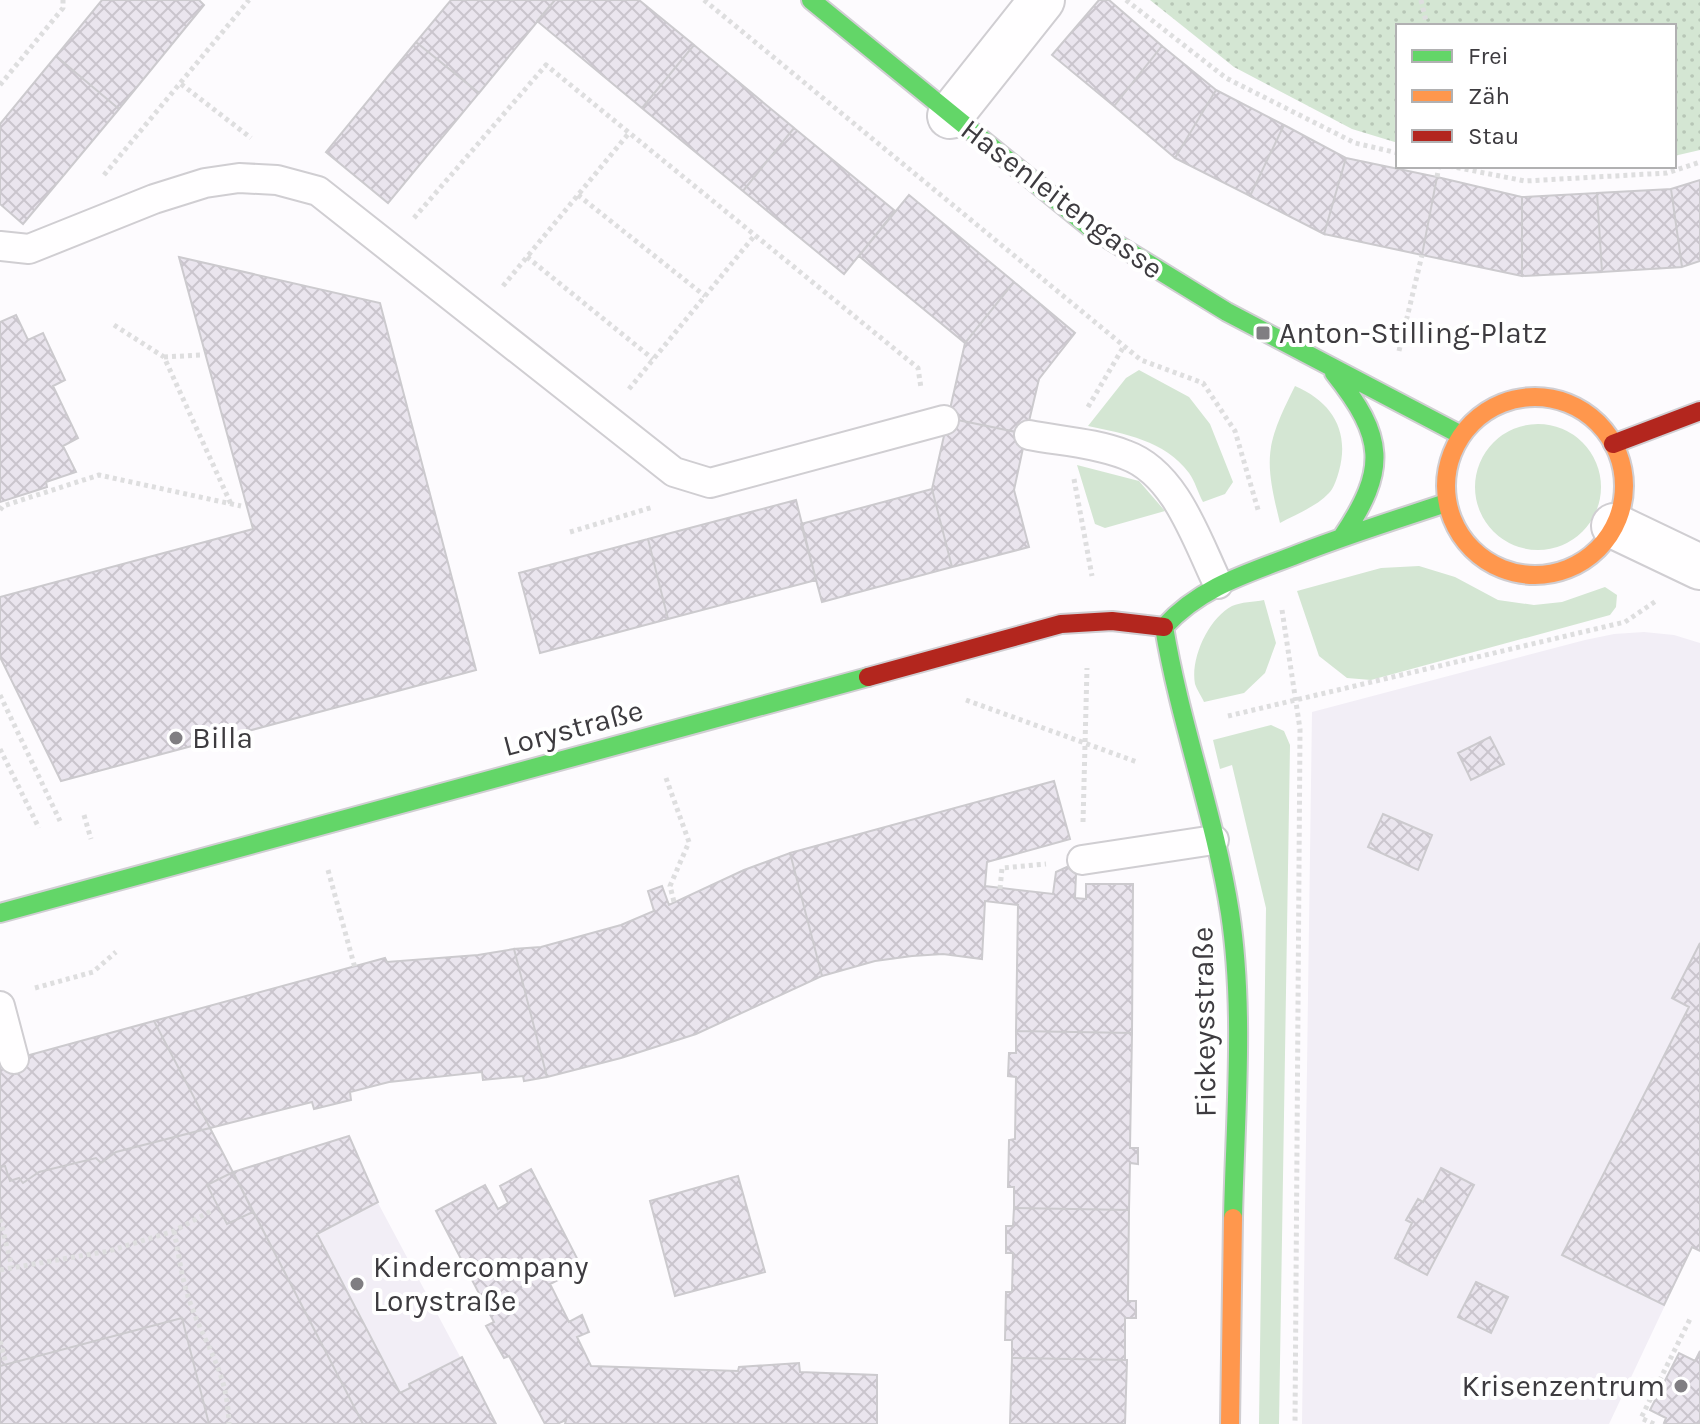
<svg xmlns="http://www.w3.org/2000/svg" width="1700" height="1424" viewBox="0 0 1700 1424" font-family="Karla,sans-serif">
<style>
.built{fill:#f2eef6}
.grass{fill:#d4e6d3}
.park{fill:url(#park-dots)}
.building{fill:url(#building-cross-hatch);stroke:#cccace;stroke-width:2}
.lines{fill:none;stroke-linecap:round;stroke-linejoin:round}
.lane-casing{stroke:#d0ced2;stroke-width:32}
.street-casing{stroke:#d0ced2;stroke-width:48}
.fast-casing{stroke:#d0ced2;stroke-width:22}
.slow-casing{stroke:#d0ced2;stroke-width:22}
.jam-casing{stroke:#d0ced2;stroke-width:22}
.path{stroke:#dededf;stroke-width:5;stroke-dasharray:4 4;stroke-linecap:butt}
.lane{stroke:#fffeff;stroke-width:28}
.street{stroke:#fffeff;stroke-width:44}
.fast{stroke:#63d668;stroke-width:18}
.slow{stroke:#ff974d;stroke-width:18}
.jam{stroke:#b3261e;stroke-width:18}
.poi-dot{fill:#807e82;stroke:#fff;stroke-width:3}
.labels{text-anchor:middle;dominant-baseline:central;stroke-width:8;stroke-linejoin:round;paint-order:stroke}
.street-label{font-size:30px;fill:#3d3b3f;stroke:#fff}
.poi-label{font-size:30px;fill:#3d3b3f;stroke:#fff;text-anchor:start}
</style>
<defs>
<pattern id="park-dots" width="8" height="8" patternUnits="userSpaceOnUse" patternTransform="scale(2)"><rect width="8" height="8" fill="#d4e6d3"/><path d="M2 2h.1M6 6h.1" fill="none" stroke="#b7c6b6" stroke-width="1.8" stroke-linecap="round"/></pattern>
<pattern id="building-cross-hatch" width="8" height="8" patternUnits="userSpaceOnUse" patternTransform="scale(2)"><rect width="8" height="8" fill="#eae5ee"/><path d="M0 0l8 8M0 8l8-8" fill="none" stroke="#cac5cd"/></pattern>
</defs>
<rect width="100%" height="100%" fill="#fdfbfe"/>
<path class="built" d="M 1644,632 L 1674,635 L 1700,643 L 1700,1251 L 1692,1248 L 1609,1424 L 1302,1424 L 1312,712 L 1585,640 L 1614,634 Z
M 349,1136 L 378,1203 L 496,1424 L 363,1424 L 233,1172 Z"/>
<path class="grass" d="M 1139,370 L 1189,397 L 1210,424 L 1233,482 L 1225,494 L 1203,502 C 1198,493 1195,481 1189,473 C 1164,440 1125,434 1088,426 L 1126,378 Z
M 1295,386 C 1332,402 1350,431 1339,471 C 1337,478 1334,488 1329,493 C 1316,507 1296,514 1280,523 C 1264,458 1265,446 1295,386 Z
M1475 487a63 63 0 1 1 126 0a63 63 0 1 1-126 0Z
M 1077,465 L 1139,481 L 1165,511 L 1105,528 L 1095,524 Z
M 1419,566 L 1455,577 L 1498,600 L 1534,605 L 1562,602 L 1605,587 L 1617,595 L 1616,607 L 1610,615 L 1371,680 L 1347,678 L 1319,656 L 1297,591 L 1381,568 Z
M 1264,600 L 1276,643 L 1265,673 L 1244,693 L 1204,702 C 1202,697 1197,690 1195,684 C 1190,658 1209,618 1232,606 C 1241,602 1254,602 1264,600 Z
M 1271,725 L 1284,731 L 1290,745 L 1279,1424 L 1259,1424 L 1266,908 L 1232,765 L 1220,769 L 1213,740 Z"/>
<path class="park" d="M 1150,0 L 1700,0 L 1700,150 L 1674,156 L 1674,26 L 1398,26 L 1398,143 L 1352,129 L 1234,67 Z"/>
<path class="building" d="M 102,0 L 199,0 L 204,5 L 119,109 L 56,56 Z
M 451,0 L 555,0 L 479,93 L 416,42 Z
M 555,0 L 639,0 L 694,45 L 642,108 L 537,21 Z
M 1099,0 L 1109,0 L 1162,46 L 1114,106 L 1052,55 Z
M 416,42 L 479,93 L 388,203 L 326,152 Z
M 694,45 L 794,128 L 743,191 L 642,108 Z
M 1162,46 L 1216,90 L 1175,158 L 1114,106 Z
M 56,56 L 119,109 L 23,224 L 0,204 L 0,124 Z
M 1216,90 L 1284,125 L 1250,196 L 1175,158 Z
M 1284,125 L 1346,158 L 1324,234 L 1250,196 Z
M 794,128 L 895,211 L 844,274 L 743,191 Z
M 1346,158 L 1437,177 L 1422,255 L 1324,234 Z
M 1437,177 L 1522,197 L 1522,276 L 1422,255 Z
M 1700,180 L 1700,261 L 1682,267 L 1671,189 Z
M 1671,189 L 1682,267 L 1602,272 L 1597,193 Z
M 1597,193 L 1602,272 L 1522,276 L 1522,197 Z
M 909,195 L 1014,282 L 965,343 L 859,256 Z
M 179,257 L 380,303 L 476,670 L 61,781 L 0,657 L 0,597 L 253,529 Z
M 1014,282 L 1075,333 L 1039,379 L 1026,434 L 948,418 L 965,343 Z
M 16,315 L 28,340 L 43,333 L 65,380 L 53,386 L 78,438 L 63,446 L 76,472 L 46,482 L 47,487 L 0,502 L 0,322 Z
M 948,418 L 1026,434 L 1014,490 L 1029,547 L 952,567 L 932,489 Z
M 932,489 L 952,567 L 822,602 L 801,524 Z
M 796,500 L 816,580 L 668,619 L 648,539 Z
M 648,539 L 668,619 L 540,653 L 519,573 Z
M 1490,737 L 1504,764 L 1471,780 L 1458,753 Z
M 1054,781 L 1070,839 L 987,862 L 985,886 L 1053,894 L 1056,872 L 1067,867 L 1076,874 L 1075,898 L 1086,899 L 1086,884 L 1133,884 L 1132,1033 L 1016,1031 L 1018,905 L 985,901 L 982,959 L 943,954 L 912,956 L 875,961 L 822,976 L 790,853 Z
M 1383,814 L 1432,835 L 1418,870 L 1368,847 Z
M 790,853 L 822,976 L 696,1034 L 621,1058 L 547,1077 L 514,949 L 541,947 L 621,925 L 654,911 L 648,891 L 662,886 L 669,905 L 744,870 Z
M 1700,943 L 1700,1251 L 1692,1247 L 1664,1305 L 1562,1255 L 1689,1007 L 1672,998 Z
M 514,949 L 547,1077 L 524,1081 L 523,1076 L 483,1080 L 482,1072 L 389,1082 L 350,1092 L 351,1100 L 314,1109 L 312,1102 L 210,1128 L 154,1021 L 385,958 L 387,962 L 478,955 Z
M 154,1021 L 210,1128 L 116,1152 L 101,1163 L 96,1158 L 39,1172 L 23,1183 L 19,1178 L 10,1181 L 5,1166 L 0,1167 L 0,1063 Z
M 1016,1031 L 1132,1033 L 1130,1148 L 1138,1148 L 1138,1164 L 1130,1163 L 1129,1210 L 1014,1208 L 1014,1187 L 1008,1187 L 1009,1140 L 1015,1139 L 1016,1077 L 1008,1076 L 1009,1053 L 1016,1053 Z
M 210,1128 L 363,1424 L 0,1424 L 0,1167 L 5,1166 L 10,1181 L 19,1178 L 23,1183 L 39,1172 L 96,1158 L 101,1163 L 116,1152 Z
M 349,1136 L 378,1202 L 317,1234 L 400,1393 L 410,1388 L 409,1384 L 462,1357 L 496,1424 L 363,1424 L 233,1172 Z
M 1441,1168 L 1474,1185 L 1427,1275 L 1395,1258 L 1412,1223 L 1406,1220 L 1418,1199 L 1423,1202 Z
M 531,1169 L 582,1268 L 550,1284 L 569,1322 L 582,1315 L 589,1332 L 577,1337 L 591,1366 L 738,1371 L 739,1367 L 799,1363 L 800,1372 L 877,1375 L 877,1424 L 565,1424 L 566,1420 L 557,1424 L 545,1424 L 509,1356 L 504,1358 L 486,1326 L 494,1322 L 436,1211 L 485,1185 L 498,1209 L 508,1203 L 500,1186 Z
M 233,1172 L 253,1212 L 227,1224 L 207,1185 Z
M 738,1176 L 765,1272 L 675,1296 L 650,1201 Z
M 1014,1208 L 1129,1210 L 1128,1295 L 1128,1301 L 1136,1301 L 1136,1318 L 1125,1318 L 1125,1360 L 1012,1358 L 1012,1340 L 1005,1340 L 1006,1292 L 1012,1292 L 1013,1253 L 1006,1253 L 1006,1226 L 1013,1226 Z
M 1476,1282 L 1508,1297 L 1491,1333 L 1458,1317 Z
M 182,1318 L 209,1424 L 0,1424 L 0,1366 Z
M 1700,1351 L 1700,1424 L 1667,1424 L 1664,1423 L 1666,1418 L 1650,1410 L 1679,1353 L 1695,1361 Z
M 1012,1358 L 1127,1360 L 1125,1424 L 1010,1424 Z"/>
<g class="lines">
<defs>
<path id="lane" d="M 0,246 L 29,249 L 154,199 L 205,183 L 239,178 L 277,180 L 318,191 L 674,472 L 710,483 L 944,420
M 1029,435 C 1060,441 1096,443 1126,455 C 1176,473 1197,541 1218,584
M 1082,860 L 1214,840
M 0,1006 L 14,1059"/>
<path id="street" d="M 950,116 L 1042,0
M 1614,526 L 1700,567"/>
<path id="fast" d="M 811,0 L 1092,229 L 1227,312 L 1461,435
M 1334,373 C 1385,437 1388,469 1342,537
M 1164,627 C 1180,724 1215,816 1230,913 C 1245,1011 1235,1119 1233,1218
M 1164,627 C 1199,588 1245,574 1293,556 C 1343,536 1395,520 1446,503
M 0,913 L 868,677"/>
<path id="slow" d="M1446 486a89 89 0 1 1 178 0a89 89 0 1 1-178 0Z
M 1230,1424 L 1233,1218"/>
<path id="jam" d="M 1613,444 L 1700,411
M 868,677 L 1061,624 L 1112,621 L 1164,627"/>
</defs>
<use href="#lane" class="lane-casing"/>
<use href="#street" class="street-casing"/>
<use href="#fast" class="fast-casing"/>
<use href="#slow" class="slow-casing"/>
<use href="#jam" class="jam-casing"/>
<path class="path" d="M 704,0 L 1141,360 L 1203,383 L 1235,431 L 1259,513
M 1126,0 L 1226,78 L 1355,143 L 1398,153
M 1421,0 L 1427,26
M 181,84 L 251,138
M 0,85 L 63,8 L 63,0
M 1449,166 L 1525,181 L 1667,173 L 1700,162
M 104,175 L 249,0
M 1437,177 L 1439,166
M 578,195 L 705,296
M 414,218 L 546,65 L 918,368 L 921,388
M 527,257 L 653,359
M 503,286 L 629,133
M 114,325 L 164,357 L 231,504
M 1399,351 L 1422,255
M 164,357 L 202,355
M 629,389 L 755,235
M 1088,407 L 1124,346
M 1074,479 L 1092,576
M 0,510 L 3,506 L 99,475 L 241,506
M 570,532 L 653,507
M 1282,610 L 1300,729 L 1295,1424
M 0,695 L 60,821
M 966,700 L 1137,762
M 1228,716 L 1625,622 L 1656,601
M 0,749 L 39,828
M 666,778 L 689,842 L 670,886 L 674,902
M 84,815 L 91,839
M 1083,822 L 1087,668
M 328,870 L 355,968
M 1000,889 L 1002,868 L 1046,864
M 35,988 L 93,972 L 116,952
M 0,1219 L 12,1267
M 174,1231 C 179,1255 182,1282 191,1305 C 208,1352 227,1370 229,1424
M 0,1270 L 109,1251 L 174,1231 L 211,1211
M 0,1341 L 6,1364
M 1654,1424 L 1641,1418 L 1690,1319"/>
<use href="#lane" class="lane"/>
<use href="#street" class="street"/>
<use href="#fast" class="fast"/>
<use href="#slow" class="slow"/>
<use href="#jam" class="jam"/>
</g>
<g class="poi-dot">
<rect x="1255" y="325" width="16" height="16" rx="4"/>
<circle cx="176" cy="738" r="8"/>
<circle cx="357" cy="1284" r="8"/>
<circle cx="1681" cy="1386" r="8"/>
</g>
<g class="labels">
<g class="street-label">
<text transform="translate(1062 199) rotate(37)">Hasenleitengasse</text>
<text transform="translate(573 728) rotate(-15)">Lorystraße</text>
<text transform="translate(1204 1022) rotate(-91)">Fickeysstraße</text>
</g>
<g class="poi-label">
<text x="1279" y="333">Anton-Stilling-Platz</text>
<text x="192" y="738">Billa</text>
<text x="373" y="1267">Kindercompany<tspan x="373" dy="34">Lorystraße</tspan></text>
<text x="1665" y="1386" text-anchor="end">Krisenzentrum</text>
</g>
</g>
<rect x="1396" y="24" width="280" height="144" fill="#ffffff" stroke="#b1b1b2" stroke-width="2"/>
<rect x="1412" y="50" width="40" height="12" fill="#63d668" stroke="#b1b1b2" stroke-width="2"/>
<text x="1468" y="64" font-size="24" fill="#3d3b3f">Frei</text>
<rect x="1412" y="90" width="40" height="12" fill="#ff974d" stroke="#b1b1b2" stroke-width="2"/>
<text x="1468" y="104" font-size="24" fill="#3d3b3f">Zäh</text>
<rect x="1412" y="130" width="40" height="12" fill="#b3261e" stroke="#b1b1b2" stroke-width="2"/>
<text x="1468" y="144" font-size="24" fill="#3d3b3f">Stau</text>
</svg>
